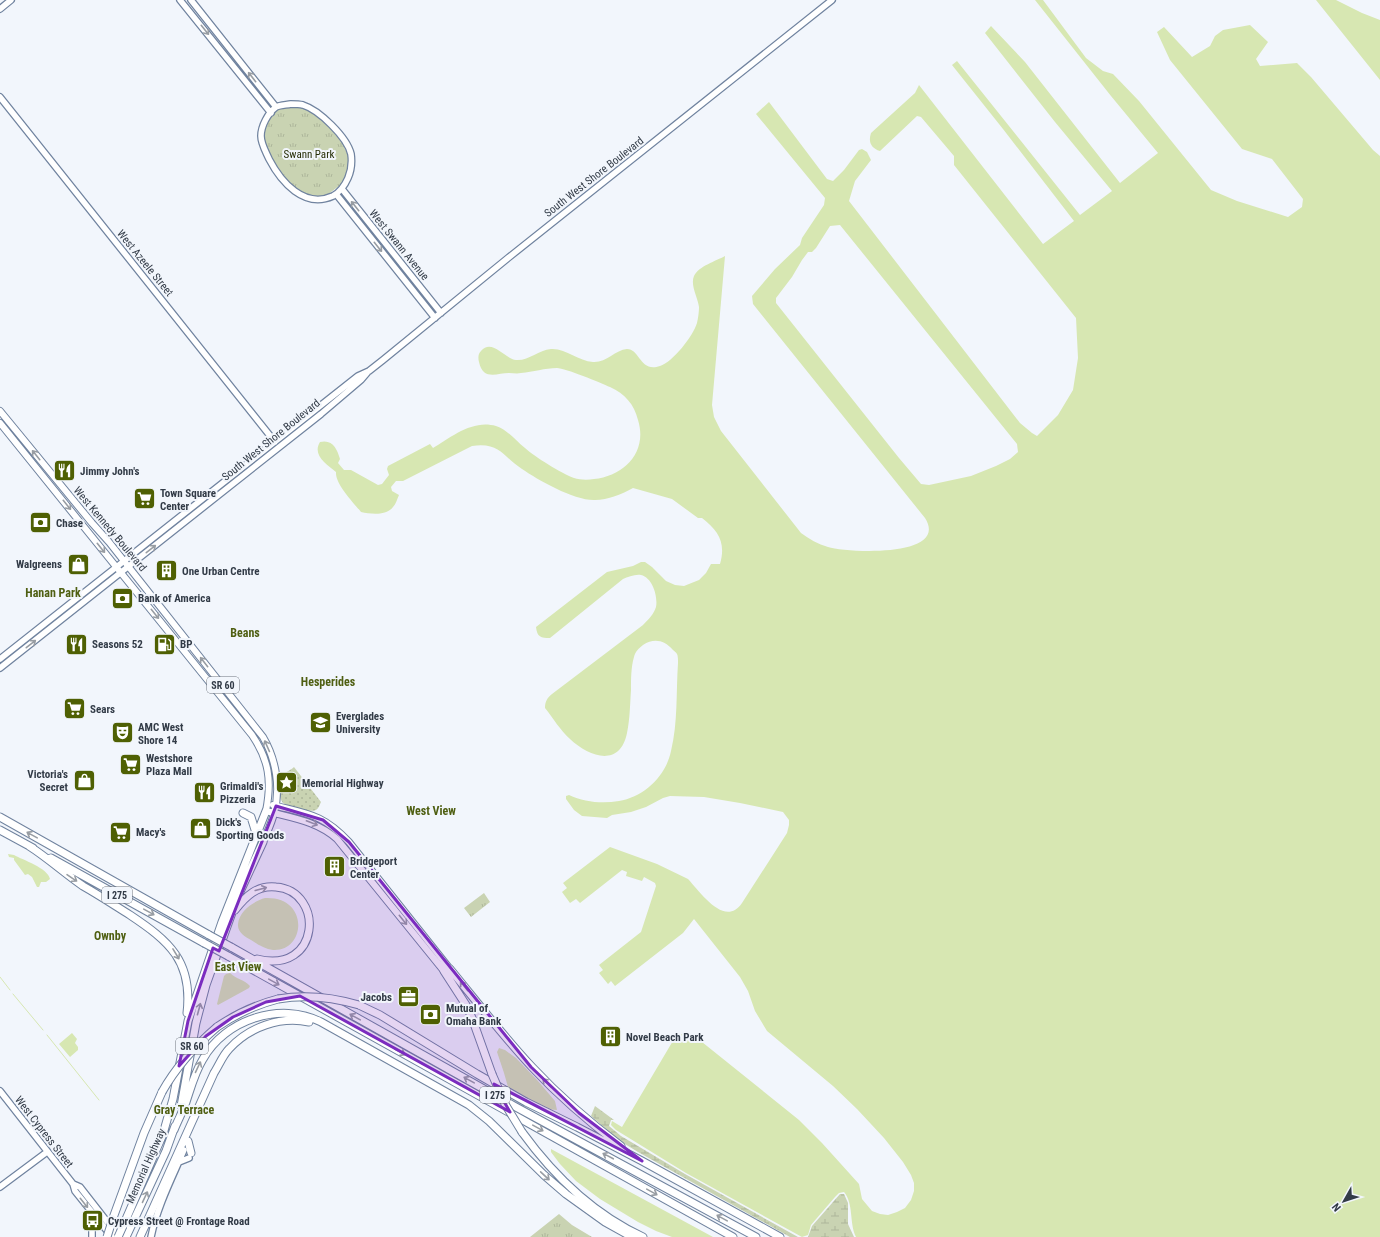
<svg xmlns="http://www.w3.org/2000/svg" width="1380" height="1237" viewBox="0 0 1380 1237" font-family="'Roboto Condensed',sans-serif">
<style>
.grass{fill:url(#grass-dots)}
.wetland{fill:url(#wetland-marsh)}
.park{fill:url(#park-tufts)}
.water{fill:#d7e7b2;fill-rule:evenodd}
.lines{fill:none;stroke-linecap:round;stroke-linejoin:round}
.stream{stroke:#d7e7b2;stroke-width:1}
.secondary-casing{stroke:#70839f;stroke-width:8}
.primary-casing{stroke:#70839f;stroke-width:8}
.highway-casing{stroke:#70839f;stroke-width:9}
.secondary{stroke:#fff;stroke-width:5.5}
.primary{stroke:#fff;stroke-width:6}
.highway{stroke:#fff;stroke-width:7}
.highway-bridge-casing{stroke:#70839f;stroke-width:9;stroke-linecap:butt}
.highway-bridge{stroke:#fff;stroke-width:7}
.oneway{stroke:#989da3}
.marked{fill:#7b2cbf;fill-opacity:0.2;stroke:#7b2cbf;stroke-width:3;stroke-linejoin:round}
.labels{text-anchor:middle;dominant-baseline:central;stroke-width:4;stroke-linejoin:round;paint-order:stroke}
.shield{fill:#f2f6fc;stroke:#6c737d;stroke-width:1}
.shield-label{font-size:10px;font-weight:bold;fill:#323b47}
.park-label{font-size:11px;fill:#262e06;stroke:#f2f6fc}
.street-label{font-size:11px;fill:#323b47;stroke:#f2f6fc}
.poi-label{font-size:11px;font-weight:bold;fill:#323b47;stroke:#f2f6fc;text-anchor:start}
.neighbourhood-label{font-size:12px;font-weight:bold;fill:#4f5f12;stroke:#f2f6fc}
</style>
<defs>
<pattern id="grass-dots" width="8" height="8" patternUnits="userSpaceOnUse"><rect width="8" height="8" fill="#c9d3b2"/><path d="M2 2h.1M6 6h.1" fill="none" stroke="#adb69a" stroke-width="1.8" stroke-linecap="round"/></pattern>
<pattern id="wetland-marsh" width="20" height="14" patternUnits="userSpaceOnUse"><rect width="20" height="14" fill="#c9d3b2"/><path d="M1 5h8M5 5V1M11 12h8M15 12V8" fill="none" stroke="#adb69a"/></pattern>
<pattern id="park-tufts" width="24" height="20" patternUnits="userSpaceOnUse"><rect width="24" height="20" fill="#c9d3b2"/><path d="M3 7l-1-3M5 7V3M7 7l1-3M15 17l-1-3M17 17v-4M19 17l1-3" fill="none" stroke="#adb69a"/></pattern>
</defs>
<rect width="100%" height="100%" fill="#f2f6fc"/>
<path class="grass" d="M 294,767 L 321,802 C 320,804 319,808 316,810 C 311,813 287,807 283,803 C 278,797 280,785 280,777 C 282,774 291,770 294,767 Z"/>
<path class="wetland" d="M 595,1106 L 614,1120 L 611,1120 L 609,1126 L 621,1136 L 685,1174 L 798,1237 L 790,1237 L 638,1152 L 620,1141 L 591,1116 Z
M 840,1194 L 844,1194 L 848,1203 L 848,1224 L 854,1237 L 808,1237 L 812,1226 Z"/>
<path class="park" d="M 301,106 L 321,118 L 341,140 L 351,162 L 344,182 L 326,196 L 307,196 L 290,184 L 278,169 L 265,147 L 262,134 L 269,119 L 279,108 Z
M 484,893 L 490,902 L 471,917 L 464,908 Z
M 559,1214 L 572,1225 L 592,1237 L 530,1237 Z"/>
<path class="water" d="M 1035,0 L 1043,0 L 1086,58 L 1103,71 L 1113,74 L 1139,101 L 1211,190 L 1237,201 L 1288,217 L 1302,207 L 1303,199 L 1272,159 L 1242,149 L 1170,60 L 1157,32 L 1164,27 L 1192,57 L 1210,46 L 1215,36 L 1223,30 L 1250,25 L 1268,42 L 1256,59 L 1260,66 L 1297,63 L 1311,77 L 1373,150 L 1380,156 L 1380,1237 L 856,1237 C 849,1223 854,1204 844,1192 L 839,1193 L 835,1197 L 811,1225 L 808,1235 L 802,1237 L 686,1173 L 616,1130 L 611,1125 L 612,1121 L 622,1127 L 677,1034 L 692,1034 L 799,1120 L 822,1143 L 859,1184 L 862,1199 L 872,1211 L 880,1214 L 888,1215 L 897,1212 L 905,1208 L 911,1200 L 914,1191 L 914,1183 L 911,1175 L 903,1162 L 884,1138 L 857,1109 L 833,1086 L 767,1031 L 755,1011 L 748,991 L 740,977 L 694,919 L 683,933 L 615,986 L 611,981 L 608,984 L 599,973 L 603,970 L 599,965 L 641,932 L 656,886 L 655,883 L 644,877 L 642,881 L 626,876 L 627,872 L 622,870 L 580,903 L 576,899 L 570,903 L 562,892 L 567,888 L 563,883 L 610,847 L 657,864 L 688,879 C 701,893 725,928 742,903 L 787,833 L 789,825 L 789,820 L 783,812 L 740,803 L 704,797 L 670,796 L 663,798 L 646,807 L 631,812 L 612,815 L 607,818 L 582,816 L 574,810 L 566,799 L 566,796 L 569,795 C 584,802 602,804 619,801 C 644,797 666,776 671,751 C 678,723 676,692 678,663 C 678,660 678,656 677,654 C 676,652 674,651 673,650 C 664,640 654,638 643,645 C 639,648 635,652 634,657 C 631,667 631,679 631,690 C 630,704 630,719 627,733 C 620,768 589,757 570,739 C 560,730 553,718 545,708 C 545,702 547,698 552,694 L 643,625 C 648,620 654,614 656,607 C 658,597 653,578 641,575 C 635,574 628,577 623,579 L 550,638 C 541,638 537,637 536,627 L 607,572 L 633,566 L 641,562 L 645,562 L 652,567 L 666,581 L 675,585 L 684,586 L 699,580 L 706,573 L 711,564 L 720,564 C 726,543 719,531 702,518 L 698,518 L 672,499 L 633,488 C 622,494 608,500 595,500 C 575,501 538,480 522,469 C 502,456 500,442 472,446 L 403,481 L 396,481 L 391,487 L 392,491 L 399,495 C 397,499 396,504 393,507 C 386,516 371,514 361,512 C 354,503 335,484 336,472 C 326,464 312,455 320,442 C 333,439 337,449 340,459 L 338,463 L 344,470 L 351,470 L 378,485 L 382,484 L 389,475 L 387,469 L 388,466 L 430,444 L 433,448 C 451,437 473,419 496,426 C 508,430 516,441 525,448 C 535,457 561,473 574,478 C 580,480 588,480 594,479 C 624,476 648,452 638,420 C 634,404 625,394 610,387 C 601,383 565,368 557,368 C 545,368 533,372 521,373 C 517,374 513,373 509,373 C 497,373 483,381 479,362 C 478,358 478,354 481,351 C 492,338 505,359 516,360 C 529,361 538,350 551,349 C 566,348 578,361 593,362 C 606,363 615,350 627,349 C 640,349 640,373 660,366 C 673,362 693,336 697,323 C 698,319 699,312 699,307 C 698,298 690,285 694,276 C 699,266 716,261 725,256 L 712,405 L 714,417 L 721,431 L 801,533 C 809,539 818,544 828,547 C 847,553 950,558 925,518 L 753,304 L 752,296 L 775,269 L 800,245 L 802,238 L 824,205 L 825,198 L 756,114 L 769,102 L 827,179 L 833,181 L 844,170 L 859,150 L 862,149 L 867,152 L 871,160 L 855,181 L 849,201 L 1020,423 L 1032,433 L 1037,436 L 1058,415 L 1073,390 L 1078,358 L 1076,318 L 954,165 L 954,156 L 921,117 L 917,116 L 880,151 C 871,148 868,142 871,133 L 915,93 L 919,85 L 1043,244 L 1074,221 L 1003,129 L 952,65 L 957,61 L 1080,215 L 1112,191 L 1055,122 L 985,33 L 991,26 L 1025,62 L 1120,183 L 1158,153 L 1111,96 ZM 840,225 L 1017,444 L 1018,452 L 1010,459 L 996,466 L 971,476 L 929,485 L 921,484 L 899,458 L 776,303 L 776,298 L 792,277 L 802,260 L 808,252 L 812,252 L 816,248 L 830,226 Z
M 1316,0 L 1336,0 L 1362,13 L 1380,20 L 1380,80 Z
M 8,854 L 14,855 C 23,860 48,868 50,879 L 46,882 L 41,882 L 39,887 L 37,887 L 32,877 L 28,874 L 25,875 L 14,860 L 14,858 L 9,857 Z
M 265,898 C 310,896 306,952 273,950 C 265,949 257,944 251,940 C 245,937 237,932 238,924 C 239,911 254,901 265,898 Z
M 230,973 C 236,979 245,980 250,986 L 249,988 L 218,1005 L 217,1004 L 224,976 L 226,974 Z
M 72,1033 L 77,1039 L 75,1043 L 78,1047 L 78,1050 L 70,1057 L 59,1044 Z
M 499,1048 L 505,1050 L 516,1058 L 538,1081 L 555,1101 L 557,1110 L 545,1109 L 508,1087 L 504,1073 L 497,1052 Z
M 551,1149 L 713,1237 L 672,1237 L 656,1231 L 638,1222 L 600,1199 L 576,1181 L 560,1164 L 551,1152 Z"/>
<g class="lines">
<path class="stream" d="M 0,977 L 10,990
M 13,994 L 43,1030
M 47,1035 L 99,1100"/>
<defs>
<path id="secondary" d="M 180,0 L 271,113
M 191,0 L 276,107
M 0,9 L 11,0
M 0,97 L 275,442
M 291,104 C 295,104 299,104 303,105 C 319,110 347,137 351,154 C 352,161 351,171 348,178 C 345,185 340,192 333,196 C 304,209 281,182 269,159 C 266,152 261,144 261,136 C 261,126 268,113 276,107 C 280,105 286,105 291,104 Z
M 342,189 L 441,313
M 336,194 L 435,318
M 0,659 L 358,376 L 369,371 L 383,360 L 508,258 L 832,0
M 0,668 L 321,414 L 361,380 L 367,373
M 0,1091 L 73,1184 L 75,1191 L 112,1237
M 179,1162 L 189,1158
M 73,1184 L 80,1187 L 119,1237
M 0,1187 L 47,1152
M 92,1237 L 92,1228 L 99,1218
M 151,1237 C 157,1207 172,1178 184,1150"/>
<path id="primary" d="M 0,411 L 92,523 L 109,542 L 263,737 C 276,759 281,788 274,813 C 272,823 267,832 263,842
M 0,423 L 252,735 C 269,760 272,781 266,811 C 292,818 317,821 337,839 L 444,971
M 273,805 C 308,814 323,814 349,842 L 450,969"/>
<path id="highway" d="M 243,813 L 251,817 L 256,833
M 0,817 L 209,935
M 0,830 L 33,848
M 29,846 C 48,858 64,873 83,886 C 99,895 114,905 130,915 C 169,941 193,961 187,1013
M 51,858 L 204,943
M 235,910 C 246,896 257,885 276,887 C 325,891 321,975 257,959
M 231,947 L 514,1106 L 756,1237
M 228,956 L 733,1237
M 450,969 C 477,1002 503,1036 532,1067 C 559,1096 589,1122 621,1146
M 444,971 L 466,1005 L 472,1018 L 492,1074
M 359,1005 L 380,1015 L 477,1074 L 526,1102 L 577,1127 L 642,1161 L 780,1237
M 217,1027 C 236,1014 255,1005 278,999
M 181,1106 L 196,1023 L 206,985 L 238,896 L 263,842
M 174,1130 C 178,1120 183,1111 186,1102 C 191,1087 195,1072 203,1059 C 225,1020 280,1001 321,1022 L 469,1105 L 489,1121 L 544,1175 L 566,1194 L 605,1222 L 632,1237
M 522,1132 C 554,1176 593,1214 643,1237
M 188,1141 L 191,1153
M 113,1218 L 144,1133 L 162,1092
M 123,1226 L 163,1134 L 173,1099 L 188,1021 L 222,922 L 266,811
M 126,1237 L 166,1151 L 175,1126
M 140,1237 L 214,1073 C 219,1065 223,1055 229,1049 C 249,1027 280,1016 309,1022"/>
</defs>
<use href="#secondary" class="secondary-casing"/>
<use href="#primary" class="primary-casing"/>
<use href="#highway" class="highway-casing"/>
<use href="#secondary" class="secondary"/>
<use href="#primary" class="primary"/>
<use href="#highway" class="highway"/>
<defs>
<path id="highway-bridge" d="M 209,935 L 231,947
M 204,943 L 228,956
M 278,999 C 306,994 332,997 359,1005
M 492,1074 L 505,1104 L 522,1132
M 162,1092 C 176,1067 195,1046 217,1027
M 107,1237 L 113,1218
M 118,1237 L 123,1226"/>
</defs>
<use href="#highway-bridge" class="highway-bridge-casing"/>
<use href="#highway-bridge" class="highway-bridge"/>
</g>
<defs><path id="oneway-shaft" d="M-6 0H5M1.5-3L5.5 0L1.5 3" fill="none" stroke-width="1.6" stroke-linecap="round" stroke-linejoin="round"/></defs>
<g class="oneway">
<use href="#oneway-shaft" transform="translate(205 30) rotate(51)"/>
<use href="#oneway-shaft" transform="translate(252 77) rotate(-128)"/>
<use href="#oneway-shaft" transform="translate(355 206) rotate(-129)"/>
<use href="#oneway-shaft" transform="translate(378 247) rotate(51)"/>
<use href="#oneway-shaft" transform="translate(36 455) rotate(-129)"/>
<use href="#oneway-shaft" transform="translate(67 505) rotate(51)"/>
<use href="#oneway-shaft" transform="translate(101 548) rotate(51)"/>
<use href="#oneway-shaft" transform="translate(151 549) rotate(-38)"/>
<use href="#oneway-shaft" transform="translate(155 614) rotate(51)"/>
<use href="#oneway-shaft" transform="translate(31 644) rotate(-38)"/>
<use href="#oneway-shaft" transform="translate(204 662) rotate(-128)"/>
<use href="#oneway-shaft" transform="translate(267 746) rotate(-114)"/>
<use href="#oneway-shaft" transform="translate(312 823) rotate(21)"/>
<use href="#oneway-shaft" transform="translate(32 835) rotate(-151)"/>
<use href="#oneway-shaft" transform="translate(72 878) rotate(34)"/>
<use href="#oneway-shaft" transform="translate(261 889) rotate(-15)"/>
<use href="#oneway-shaft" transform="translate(149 912) rotate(29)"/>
<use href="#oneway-shaft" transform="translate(403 920) rotate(51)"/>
<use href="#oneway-shaft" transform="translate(176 954) rotate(59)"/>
<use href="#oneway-shaft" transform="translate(274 982) rotate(29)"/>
<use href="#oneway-shaft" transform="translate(464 986) rotate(-129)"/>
<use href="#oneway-shaft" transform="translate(199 1009) rotate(-75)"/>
<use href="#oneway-shaft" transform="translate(355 1017) rotate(-151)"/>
<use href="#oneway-shaft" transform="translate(400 1052) rotate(29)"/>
<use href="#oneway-shaft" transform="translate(198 1067) rotate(-65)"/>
<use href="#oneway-shaft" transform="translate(469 1080) rotate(-151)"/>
<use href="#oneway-shaft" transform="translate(547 1083) rotate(-135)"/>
<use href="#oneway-shaft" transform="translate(538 1128) rotate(29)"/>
<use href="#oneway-shaft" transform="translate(608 1156) rotate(-152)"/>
<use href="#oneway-shaft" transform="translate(545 1176) rotate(43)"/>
<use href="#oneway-shaft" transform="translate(652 1192) rotate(29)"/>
<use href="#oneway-shaft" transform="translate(145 1197) rotate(-65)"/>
<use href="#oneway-shaft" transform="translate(84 1203) rotate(51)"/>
<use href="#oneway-shaft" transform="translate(722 1218) rotate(-151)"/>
</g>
<path class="marked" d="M 276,806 L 323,820 L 349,842 L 531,1067 L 579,1113 L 642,1161 L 494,1084 L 510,1112 L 300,996 L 266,1002 L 233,1017 L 206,1036 L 179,1066 L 188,1021 L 213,948 L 219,951 Z"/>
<defs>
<symbol id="restaurant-square" viewBox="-11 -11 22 22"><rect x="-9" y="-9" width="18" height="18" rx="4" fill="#4f6003" stroke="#f2f6fc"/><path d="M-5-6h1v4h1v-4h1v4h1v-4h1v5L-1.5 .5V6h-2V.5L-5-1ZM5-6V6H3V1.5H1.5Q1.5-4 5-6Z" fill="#fff"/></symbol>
<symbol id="supermarket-square" viewBox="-11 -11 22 22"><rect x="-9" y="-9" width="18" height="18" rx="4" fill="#4f6003" stroke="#f2f6fc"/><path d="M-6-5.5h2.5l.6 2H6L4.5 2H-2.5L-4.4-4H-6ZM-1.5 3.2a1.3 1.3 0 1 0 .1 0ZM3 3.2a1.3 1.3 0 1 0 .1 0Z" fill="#fff"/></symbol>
<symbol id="bank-square" viewBox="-11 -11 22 22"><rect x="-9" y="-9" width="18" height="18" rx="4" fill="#4f6003" stroke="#f2f6fc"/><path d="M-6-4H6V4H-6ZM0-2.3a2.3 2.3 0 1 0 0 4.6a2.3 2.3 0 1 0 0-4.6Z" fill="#fff"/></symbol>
<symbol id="shop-square" viewBox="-11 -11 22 22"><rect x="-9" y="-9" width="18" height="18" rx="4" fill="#4f6003" stroke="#f2f6fc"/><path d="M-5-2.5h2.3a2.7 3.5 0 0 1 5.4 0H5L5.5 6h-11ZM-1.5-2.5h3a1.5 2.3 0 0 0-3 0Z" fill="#fff"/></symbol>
<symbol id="building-square" viewBox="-11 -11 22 22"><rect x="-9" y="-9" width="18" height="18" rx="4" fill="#4f6003" stroke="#f2f6fc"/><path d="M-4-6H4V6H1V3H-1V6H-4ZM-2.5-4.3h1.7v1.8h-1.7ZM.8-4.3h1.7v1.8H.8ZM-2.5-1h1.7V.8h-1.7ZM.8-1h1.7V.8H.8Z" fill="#fff"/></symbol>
<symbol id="fuel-square" viewBox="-11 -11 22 22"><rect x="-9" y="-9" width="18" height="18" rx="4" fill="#4f6003" stroke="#f2f6fc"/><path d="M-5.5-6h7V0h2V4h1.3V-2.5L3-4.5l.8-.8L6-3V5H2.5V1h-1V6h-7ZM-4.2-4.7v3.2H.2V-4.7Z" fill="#fff"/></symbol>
<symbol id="university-square" viewBox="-11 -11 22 22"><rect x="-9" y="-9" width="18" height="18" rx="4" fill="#4f6003" stroke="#f2f6fc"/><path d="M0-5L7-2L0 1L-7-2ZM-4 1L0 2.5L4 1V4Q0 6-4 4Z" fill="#fff"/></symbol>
<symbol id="theatre-square" viewBox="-11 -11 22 22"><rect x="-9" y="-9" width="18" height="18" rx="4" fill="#4f6003" stroke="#f2f6fc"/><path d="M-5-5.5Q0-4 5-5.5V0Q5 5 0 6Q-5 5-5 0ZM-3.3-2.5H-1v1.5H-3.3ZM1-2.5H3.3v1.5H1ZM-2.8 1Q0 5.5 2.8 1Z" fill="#fff"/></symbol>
<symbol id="sight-square" viewBox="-11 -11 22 22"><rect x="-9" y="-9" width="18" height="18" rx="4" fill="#4f6003" stroke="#f2f6fc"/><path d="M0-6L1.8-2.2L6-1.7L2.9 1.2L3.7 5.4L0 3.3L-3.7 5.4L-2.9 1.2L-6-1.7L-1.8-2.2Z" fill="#fff"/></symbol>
<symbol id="office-square" viewBox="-11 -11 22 22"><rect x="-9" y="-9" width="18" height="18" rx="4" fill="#4f6003" stroke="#f2f6fc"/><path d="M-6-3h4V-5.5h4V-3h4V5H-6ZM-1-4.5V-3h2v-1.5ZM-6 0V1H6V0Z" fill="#fff"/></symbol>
<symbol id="bus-square" viewBox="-11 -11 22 22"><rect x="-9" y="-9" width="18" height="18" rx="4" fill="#4f6003" stroke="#f2f6fc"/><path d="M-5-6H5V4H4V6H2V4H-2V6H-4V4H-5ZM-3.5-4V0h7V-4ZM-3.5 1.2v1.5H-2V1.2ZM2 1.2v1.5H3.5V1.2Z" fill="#fff"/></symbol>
</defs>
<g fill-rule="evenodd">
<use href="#restaurant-square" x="52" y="458" width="25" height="25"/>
<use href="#supermarket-square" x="132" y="486" width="25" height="25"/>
<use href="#bank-square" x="28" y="510" width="25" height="25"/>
<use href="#shop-square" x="66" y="552" width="25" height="25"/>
<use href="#building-square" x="154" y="558" width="25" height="25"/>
<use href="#bank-square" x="110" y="586" width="25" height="25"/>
<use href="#restaurant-square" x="64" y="632" width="25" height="25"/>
<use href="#fuel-square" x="152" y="632" width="25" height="25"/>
<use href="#supermarket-square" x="62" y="696" width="25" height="25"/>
<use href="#university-square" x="308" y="710" width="25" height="25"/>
<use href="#theatre-square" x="110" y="720" width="25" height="25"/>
<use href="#supermarket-square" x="118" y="752" width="25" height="25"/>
<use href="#shop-square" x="72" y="768" width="25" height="25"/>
<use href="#sight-square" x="274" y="770" width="25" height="25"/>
<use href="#restaurant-square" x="192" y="780" width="25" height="25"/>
<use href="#shop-square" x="188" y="816" width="25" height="25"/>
<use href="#supermarket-square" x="108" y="820" width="25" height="25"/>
<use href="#building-square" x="322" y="854" width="25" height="25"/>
<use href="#office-square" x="396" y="984" width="25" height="25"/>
<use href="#bank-square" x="418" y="1002" width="25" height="25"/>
<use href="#building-square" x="598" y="1024" width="25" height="25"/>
<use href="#bus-square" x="80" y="1208" width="25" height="25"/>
</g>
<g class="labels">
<g class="shield">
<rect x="207" y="677" width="32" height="16" rx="3"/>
<rect x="102" y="887" width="30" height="16" rx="3"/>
<rect x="176" y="1038" width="32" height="16" rx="3"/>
<rect x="480" y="1087" width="30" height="16" rx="3"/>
</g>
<g class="shield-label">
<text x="223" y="685">SR 60</text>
<text x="117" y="895">I 275</text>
<text x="192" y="1046">SR 60</text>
<text x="495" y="1095">I 275</text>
</g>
<g class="park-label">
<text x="309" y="154">Swann Park</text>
</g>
<g class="street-label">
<text transform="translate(594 177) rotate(-38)">South West Shore Boulevard</text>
<text transform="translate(399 245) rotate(51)">West Swann Avenue</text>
<text transform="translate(145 263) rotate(51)">West Azeele Street</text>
<text transform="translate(271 440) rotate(-39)">South West Shore Boulevard</text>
<text transform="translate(110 529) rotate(50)">West Kennedy Boulevard</text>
<text transform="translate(44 1132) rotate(52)">West Cypress Street</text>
<text transform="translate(146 1166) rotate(-66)">Memorial Highway</text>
</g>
<g class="poi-label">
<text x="80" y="471">Jimmy John's</text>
<text x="160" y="493">Town Square<tspan x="160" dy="13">Center</tspan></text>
<text x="56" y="523">Chase</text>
<text x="62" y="564" text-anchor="end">Walgreens</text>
<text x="182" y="571">One Urban Centre</text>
<text x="138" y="598">Bank of America</text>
<text x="92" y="644">Seasons 52</text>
<text x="180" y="644">BP</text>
<text x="90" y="709">Sears</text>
<text x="336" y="716">Everglades<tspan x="336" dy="13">University</tspan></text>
<text x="138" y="727">AMC West<tspan x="138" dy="13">Shore 14</tspan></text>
<text x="146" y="758">Westshore<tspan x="146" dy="13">Plaza Mall</tspan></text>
<text x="68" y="774" text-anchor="end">Victoria's<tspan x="68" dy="13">Secret</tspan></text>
<text x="302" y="783">Memorial Highway</text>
<text x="220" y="786">Grimaldi's<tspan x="220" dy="13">Pizzeria</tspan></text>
<text x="216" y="822">Dick's<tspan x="216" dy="13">Sporting Goods</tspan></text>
<text x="136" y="832">Macy's</text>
<text x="350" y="861">Bridgeport<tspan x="350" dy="13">Center</tspan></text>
<text x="392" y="997" text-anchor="end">Jacobs</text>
<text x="446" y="1008">Mutual of<tspan x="446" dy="13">Omaha Bank</tspan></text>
<text x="626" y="1037">Novel Beach Park</text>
<text x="108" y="1221">Cypress Street @ Frontage Road</text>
</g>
<g class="neighbourhood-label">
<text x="53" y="593">Hanan Park</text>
<text x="245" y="633">Beans</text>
<text x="328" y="682">Hesperides</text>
<text x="431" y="811">West View</text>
<text x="110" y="936">Ownby</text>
<text x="238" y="967">East View</text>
<text x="184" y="1110">Gray Terrace</text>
</g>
</g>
<g transform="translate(1344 1201) rotate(231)" stroke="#f2f6fc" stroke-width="3" paint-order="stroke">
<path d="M0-3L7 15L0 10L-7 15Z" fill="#323b47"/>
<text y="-6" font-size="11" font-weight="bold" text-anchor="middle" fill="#323b47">N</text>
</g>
</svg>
